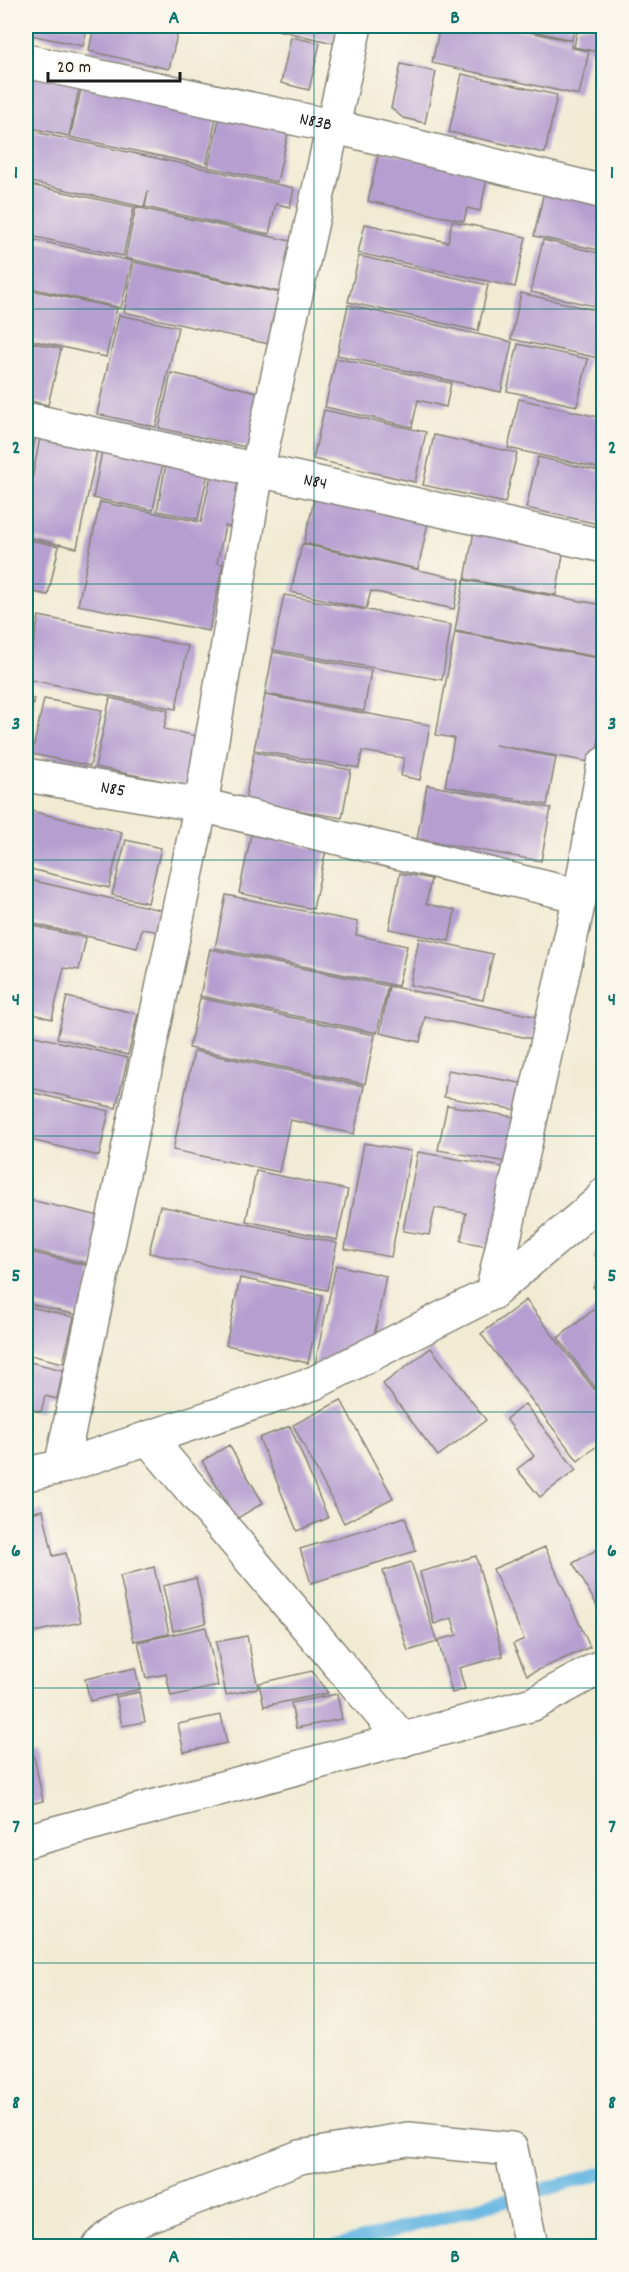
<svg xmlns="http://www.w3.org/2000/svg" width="629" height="2272" viewBox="0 0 629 2272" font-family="Dekko,sans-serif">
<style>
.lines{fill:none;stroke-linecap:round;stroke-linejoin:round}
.stream{stroke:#68b7e2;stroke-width:14}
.building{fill:#b59ed0}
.minor-casing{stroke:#868478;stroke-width:36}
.minor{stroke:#fff;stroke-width:33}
.grid{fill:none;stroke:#0f766e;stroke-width:1.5;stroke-opacity:0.55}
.labels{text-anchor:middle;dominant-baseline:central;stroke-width:5;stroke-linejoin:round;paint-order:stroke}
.street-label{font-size:18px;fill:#1c1c1c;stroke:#fbf7ec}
.neatline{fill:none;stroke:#0f766e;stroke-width:2}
.grid-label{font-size:20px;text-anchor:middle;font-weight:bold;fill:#0f766e}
</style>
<rect width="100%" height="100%" fill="#fbf7ec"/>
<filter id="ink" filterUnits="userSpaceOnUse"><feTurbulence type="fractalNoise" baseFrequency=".0167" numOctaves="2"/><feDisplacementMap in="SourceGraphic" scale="12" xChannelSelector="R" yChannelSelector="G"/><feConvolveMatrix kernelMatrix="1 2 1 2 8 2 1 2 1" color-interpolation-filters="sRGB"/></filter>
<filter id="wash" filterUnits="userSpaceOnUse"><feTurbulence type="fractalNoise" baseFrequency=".008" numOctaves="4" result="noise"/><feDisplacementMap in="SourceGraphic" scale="24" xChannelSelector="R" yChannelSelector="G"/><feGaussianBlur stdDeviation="1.35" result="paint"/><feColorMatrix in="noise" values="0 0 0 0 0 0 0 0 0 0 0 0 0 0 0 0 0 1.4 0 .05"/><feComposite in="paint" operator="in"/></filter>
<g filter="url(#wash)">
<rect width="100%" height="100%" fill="#f1ebd4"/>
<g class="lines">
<path class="stream" d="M 337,2246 L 604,2173"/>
</g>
<g id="blocks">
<path class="building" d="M 26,26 L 88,26 L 83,46 L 26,34 Z
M 94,26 L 179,26 L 169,69 L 89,51 Z
M 260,26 L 346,26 L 342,45 Z
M 440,26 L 501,26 L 572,41 L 571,48 L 589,51 L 579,95 L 432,63 Z
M 512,26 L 575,26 L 572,40 Z
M 578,26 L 603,26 L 603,53 L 574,47 Z
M 291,37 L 320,43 L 309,90 L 281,83 Z
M 401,64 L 436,72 L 425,123 L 403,118 L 391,108 Z
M 26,72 L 80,84 L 69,136 L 26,127 Z
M 462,74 L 557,95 L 545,153 L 449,132 Z
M 82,85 L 217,114 L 206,166 L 70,137 Z
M 220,115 L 289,129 L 277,182 L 208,167 Z
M 26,130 L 294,188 L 290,207 L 276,204 L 269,234 L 145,207 L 148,191 L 144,207 L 26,181 Z
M 379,151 L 488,175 L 480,211 L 467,208 L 464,221 L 368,201 Z
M 26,184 L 134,207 L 123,256 L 26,235 Z
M 545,187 L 603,200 L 603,251 L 534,236 Z
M 136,207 L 300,243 L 289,294 L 125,258 Z
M 452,221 L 526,237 L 515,287 L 358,253 L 365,224 L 448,242 Z
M 26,238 L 132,261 L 121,308 L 26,287 Z
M 543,240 L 603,254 L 603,308 L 531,292 Z
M 359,256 L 488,285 L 478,331 L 348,302 Z
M 134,262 L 290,295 L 278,346 L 124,312 Z
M 26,289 L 117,308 L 106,357 L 26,339 Z
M 521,293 L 603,312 L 603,359 L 511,339 Z
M 348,305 L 512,342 L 501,392 L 337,355 Z
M 119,315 L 178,327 L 156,427 L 97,414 Z
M 26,341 L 61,349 L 48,405 L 26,400 Z
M 518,344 L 588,359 L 577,406 L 507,391 Z
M 336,358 L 451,383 L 446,407 L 418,400 L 412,427 L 325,407 Z
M 171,373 L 267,394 L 255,449 L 159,428 Z
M 519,399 L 603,418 L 603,469 L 508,448 Z
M 324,410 L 426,432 L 415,482 L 313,459 Z
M 26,428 L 37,431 L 27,482 L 26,482 Z
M 41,433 L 98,445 L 77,548 L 26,537 L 26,509 Z
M 434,435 L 517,453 L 505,503 L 423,485 Z
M 103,446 L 164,459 L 153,510 L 93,498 Z
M 538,457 L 603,472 L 603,525 L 526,508 Z
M 167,459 L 209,468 L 198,519 L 157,511 Z
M 212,470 L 252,478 L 241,529 L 225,526 L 217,563 L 223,564 L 209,631 L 78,605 L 100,502 L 201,522 Z
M 316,492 L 429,518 L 418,569 L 304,543 Z
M 475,526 L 565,543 L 556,595 L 465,579 Z
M 26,539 L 59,546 L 48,595 L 33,592 L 29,616 L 26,615 Z
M 302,544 L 460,579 L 454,609 L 371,591 L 366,609 L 291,592 Z
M 464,580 L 603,605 L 603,658 L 455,631 Z
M 284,595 L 451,625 L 442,680 L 273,650 Z
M 39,616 L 188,646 L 176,709 L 26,679 Z
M 455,632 L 603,659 L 603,716 L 595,763 L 495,745 L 556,757 L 547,805 L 445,786 L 454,738 L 436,735 Z
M 273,652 L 371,670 L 364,711 L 265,694 Z
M 265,695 L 430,725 L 420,780 L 401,776 L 404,758 L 362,751 L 359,768 L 254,750 Z
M 26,697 L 34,699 L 27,734 L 26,734 Z
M 110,698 L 168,710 L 164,729 L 201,737 L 192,787 L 95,767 Z
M 44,699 L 102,710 L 90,766 L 32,754 Z
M 254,752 L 351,770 L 342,818 L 245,801 Z
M 427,785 L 551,808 L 541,861 L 417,839 Z
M 26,810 L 122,832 L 109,888 L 26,868 Z
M 251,835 L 326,850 L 313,909 L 239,893 Z
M 126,840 L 161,848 L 148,903 L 112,895 Z
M 400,873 L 431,879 L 426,904 L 455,910 L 449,941 L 389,929 Z
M 26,879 L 165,911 L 160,932 L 142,929 L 137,948 L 26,922 Z
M 226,895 L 358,922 L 356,935 L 407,946 L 398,986 L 215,948 Z
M 26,924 L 86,938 L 79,970 L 64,968 L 52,1019 L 26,1012 Z
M 419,938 L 493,954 L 483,1000 L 410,985 Z
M 210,949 L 388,986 L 377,1033 L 200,996 Z
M 389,986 L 538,1017 L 533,1039 L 425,1017 L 420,1042 L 380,1033 Z
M 67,997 L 138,1014 L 128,1055 L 57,1038 Z
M 200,998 L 375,1035 L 365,1084 L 189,1048 Z
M 26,1034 L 128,1058 L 116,1108 L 26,1087 Z
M 194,1051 L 364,1086 L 354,1134 L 290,1120 L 279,1172 L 173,1150 Z
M 448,1070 L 526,1084 L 522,1111 L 444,1097 Z
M 26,1091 L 109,1111 L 99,1156 L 26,1139 Z
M 447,1105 L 520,1118 L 512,1163 L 438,1150 Z
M 364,1143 L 411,1151 L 391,1257 L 345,1249 Z
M 418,1152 L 508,1168 L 493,1247 L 461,1241 L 466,1213 L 435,1208 L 429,1235 L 403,1231 Z
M 256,1171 L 348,1190 L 337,1240 L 246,1221 Z
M 26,1199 L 104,1217 L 93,1265 L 26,1249 Z
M 160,1206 L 337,1243 L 327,1290 L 149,1253 Z
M 603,1244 L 603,1262 L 594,1255 Z
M 26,1251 L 93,1267 L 81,1316 L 26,1303 Z
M 336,1265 L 386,1276 L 372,1347 L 315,1364 Z
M 603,1274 L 603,1296 L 593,1287 Z
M 240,1278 L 322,1295 L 308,1363 L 226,1345 Z
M 526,1300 L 603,1401 L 603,1441 L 578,1461 L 481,1334 Z
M 601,1304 L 603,1308 L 603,1398 L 558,1338 Z
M 26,1306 L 74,1317 L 63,1363 L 26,1354 Z
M 431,1348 L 486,1420 L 438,1456 L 383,1384 Z
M 26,1361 L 63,1370 L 57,1399 L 45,1396 L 41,1412 L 26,1408 Z
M 341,1400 L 393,1498 L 344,1523 L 293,1425 Z
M 525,1404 L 576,1470 L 540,1497 L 517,1469 L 534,1456 L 506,1419 Z
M 290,1426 L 328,1518 L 297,1531 L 259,1438 Z
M 229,1445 L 263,1503 L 236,1519 L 202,1461 Z
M 43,1510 L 53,1556 L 66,1553 L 81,1622 L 29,1633 L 26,1615 L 26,1514 Z
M 405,1517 L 416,1551 L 311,1583 L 300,1549 Z
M 603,1546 L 603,1616 L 573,1563 Z
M 545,1547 L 590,1647 L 527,1675 L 513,1644 L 524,1639 L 493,1569 Z
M 476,1556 L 503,1656 L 459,1668 L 465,1689 L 452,1693 L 438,1640 L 457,1635 L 452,1618 L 434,1624 L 420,1572 Z
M 411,1562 L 437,1642 L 408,1651 L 383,1571 Z
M 154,1567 L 169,1634 L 134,1641 L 120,1576 Z
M 196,1578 L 206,1623 L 173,1631 L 163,1586 Z
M 206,1627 L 218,1686 L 171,1696 L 166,1674 L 146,1678 L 138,1642 Z
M 247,1636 L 258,1688 L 226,1695 L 216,1642 Z
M 135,1668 L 140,1689 L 90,1701 L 85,1679 Z
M 312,1671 L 328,1693 L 264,1706 L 259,1683 Z
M 139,1692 L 145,1722 L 122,1726 L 116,1697 Z
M 337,1694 L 342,1719 L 296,1728 L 291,1703 Z
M 221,1715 L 227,1743 L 184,1752 L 178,1724 Z
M 33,1752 L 43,1801 L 26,1805 L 26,1753 Z"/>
</g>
</g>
<g filter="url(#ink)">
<use href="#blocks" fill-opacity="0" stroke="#868478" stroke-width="1.5"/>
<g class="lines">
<defs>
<g id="minor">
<path id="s1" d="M 26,61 L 331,126 L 604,192"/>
<path id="s2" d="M 26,419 L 604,546"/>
<path id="s3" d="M 26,775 L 201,805 L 580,896"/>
<path d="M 492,1293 L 580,896 L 604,764"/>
<path d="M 148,1438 L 403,1740"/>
<path d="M 61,1467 L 201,805 L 257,471 L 355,26"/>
<path d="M 26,1474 L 61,1467 L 314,1383 L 492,1293 L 600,1201 L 604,1195"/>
<path d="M 26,1841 L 533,1704 L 604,1665"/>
<path d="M 99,2246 L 124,2225 L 300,2157 L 408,2139 L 511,2149 L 531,2246"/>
</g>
</defs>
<use href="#minor" class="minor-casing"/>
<use href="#minor" class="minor"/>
</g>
</g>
<path class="grid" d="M 314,26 L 314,2246M 26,309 L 604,309M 26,584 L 604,584M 26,860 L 604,860M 26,1136 L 604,1136M 26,1412 L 604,1412M 26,1688 L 604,1688M 26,1963 L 604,1963"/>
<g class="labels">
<g class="street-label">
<text stroke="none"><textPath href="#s1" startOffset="296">N83B</textPath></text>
<text stroke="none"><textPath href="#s2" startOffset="296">N84</textPath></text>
<text stroke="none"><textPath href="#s3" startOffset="88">N85</textPath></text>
</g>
</g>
<rect width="629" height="2272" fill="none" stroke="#fbf7ec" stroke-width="66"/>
<path d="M48 72v9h132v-9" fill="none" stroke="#1c1c1c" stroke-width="3"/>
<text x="57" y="72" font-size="18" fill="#1c1c1c" stroke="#fbf7ec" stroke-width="4.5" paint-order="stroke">20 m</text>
<rect x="33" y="33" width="563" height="2206" class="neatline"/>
<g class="grid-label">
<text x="174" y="23">A</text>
<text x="455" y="23">B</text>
<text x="16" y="178">1</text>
<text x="612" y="178">1</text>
<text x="16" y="453">2</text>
<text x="612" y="453">2</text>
<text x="16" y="729">3</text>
<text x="612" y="729">3</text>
<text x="16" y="1005">4</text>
<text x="612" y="1005">4</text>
<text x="16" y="1281">5</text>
<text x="612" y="1281">5</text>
<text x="16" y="1556">6</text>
<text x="612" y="1556">6</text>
<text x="16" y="1832">7</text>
<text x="612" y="1832">7</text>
<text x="16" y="2108">8</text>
<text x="612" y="2108">8</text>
<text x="174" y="2262">A</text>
<text x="455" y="2262">B</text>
</g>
</svg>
